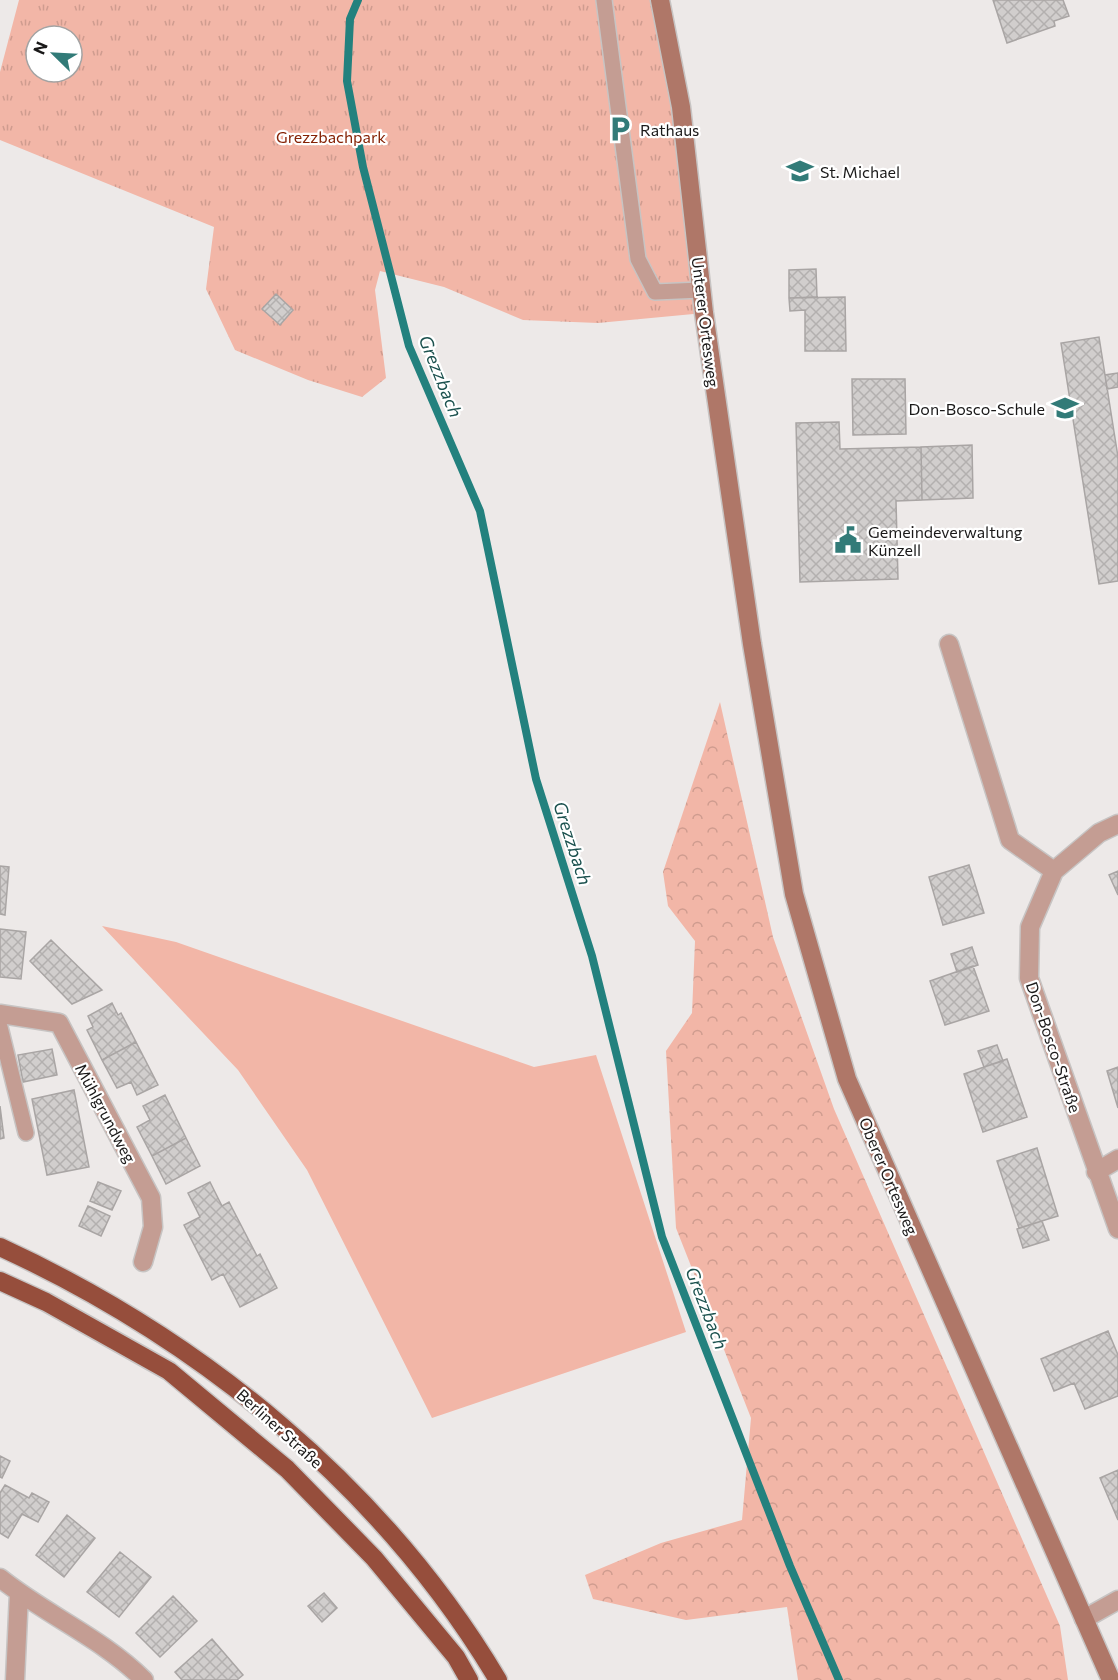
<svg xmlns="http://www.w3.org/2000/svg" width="1118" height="1680" viewBox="0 0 1118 1680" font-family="Commissioner,sans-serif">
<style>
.grass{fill:#f2b6a7}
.forest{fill:url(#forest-crowns)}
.park{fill:url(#park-tufts);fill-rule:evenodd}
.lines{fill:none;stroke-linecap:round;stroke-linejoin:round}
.stream{stroke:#23817e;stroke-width:8}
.building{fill:url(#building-cross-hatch);stroke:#a9a5a4;stroke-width:1.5}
.service-casing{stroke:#c7c4c3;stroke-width:18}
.minor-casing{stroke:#c7c4c3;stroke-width:21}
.secondary-casing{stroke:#c7c4c3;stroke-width:21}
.trunk-casing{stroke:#c7c4c3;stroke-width:21}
.service{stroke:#c49d93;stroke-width:15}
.minor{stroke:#c49d93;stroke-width:18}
.secondary{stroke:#af7768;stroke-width:18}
.trunk{stroke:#964e3c;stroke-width:18}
.labels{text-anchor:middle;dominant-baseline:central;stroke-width:4.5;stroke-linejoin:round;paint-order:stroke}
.poi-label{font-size:16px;fill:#1a1919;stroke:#fff;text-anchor:start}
.park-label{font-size:16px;fill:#852205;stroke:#fff}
.street-label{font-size:16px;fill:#1a1919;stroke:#fff}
.water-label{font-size:18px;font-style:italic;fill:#1b514e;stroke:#fff}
</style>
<defs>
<pattern id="forest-crowns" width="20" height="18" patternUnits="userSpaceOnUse" patternTransform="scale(1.5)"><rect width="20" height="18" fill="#f2b6a7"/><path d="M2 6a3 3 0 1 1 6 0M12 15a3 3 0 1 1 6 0" fill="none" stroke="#cf9c8f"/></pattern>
<pattern id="park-tufts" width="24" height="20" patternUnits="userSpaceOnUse" patternTransform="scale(1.5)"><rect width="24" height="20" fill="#f2b6a7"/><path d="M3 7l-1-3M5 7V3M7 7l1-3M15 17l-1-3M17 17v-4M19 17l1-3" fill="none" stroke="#cf9c8f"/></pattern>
<pattern id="building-cross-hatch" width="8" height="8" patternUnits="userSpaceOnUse" patternTransform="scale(1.5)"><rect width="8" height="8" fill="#d1cecd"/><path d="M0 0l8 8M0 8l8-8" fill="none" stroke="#b3b0af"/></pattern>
</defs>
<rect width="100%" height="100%" fill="#ede9e8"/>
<path class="grass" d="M 102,926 L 176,942 L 534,1067 L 596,1055 L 686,1332 L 432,1418 L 307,1170 L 238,1070 Z"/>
<path class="forest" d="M 720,702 L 773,937 L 834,1109 L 1060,1626 L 1068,1680 L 798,1680 L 787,1607 L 686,1620 L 593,1599 L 585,1575 L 661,1543 L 742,1520 L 751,1418 L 676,1228 L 666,1051 L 692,1013 L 695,941 L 668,906 L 663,872 Z"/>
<path class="park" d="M 19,0 L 660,0 L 704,313 L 598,323 L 523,320 L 444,287 L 380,271 L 375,290 L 386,378 L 362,397 L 308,380 L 235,350 L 206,289 L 214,227 L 0,140 L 0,72 ZM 36,36 L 72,36 L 72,72 L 36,72 Z"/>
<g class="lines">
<path class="stream" d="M 358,0 L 350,19 L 347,81 L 363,167 L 409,346 L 480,511 L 536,779 L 592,956 L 662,1237 L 790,1566 L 839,1680"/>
</g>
<path class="building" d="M 993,0 L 1063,0 L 1069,16 L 1054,21 L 1055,26 L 1007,43 Z
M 816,269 L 817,297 L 789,298 L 789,270 Z
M 276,294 L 293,310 L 280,325 L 262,309 Z
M 845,297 L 846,351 L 805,351 L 805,310 L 790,311 L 789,298 Z
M 1099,337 L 1118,457 L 1118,581 L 1099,584 L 1061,343 Z
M 1118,373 L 1118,387 L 1107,389 L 1105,375 Z
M 852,379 L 905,379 L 906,434 L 853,435 Z
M 839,422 L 840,449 L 921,447 L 922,500 L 896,501 L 898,579 L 800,582 L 796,423 Z
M 972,445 L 973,498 L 922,500 L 921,447 Z
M 969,865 L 984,913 L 943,925 L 929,877 Z
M 0,866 L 9,867 L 5,915 L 0,914 Z
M 1118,871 L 1118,895 L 1109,875 Z
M 0,929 L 26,932 L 21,979 L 0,977 Z
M 51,940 L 102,990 L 72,1004 L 30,961 Z
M 972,947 L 978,965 L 957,972 L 951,954 Z
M 973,966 L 989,1011 L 945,1025 L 930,981 Z
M 112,1003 L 118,1015 L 121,1013 L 136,1042 L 102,1060 L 87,1030 L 93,1027 L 88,1016 Z
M 136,1042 L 158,1085 L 137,1095 L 131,1082 L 117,1088 L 102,1060 Z
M 997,1045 L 1003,1061 L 984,1067 L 978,1051 Z
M 52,1049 L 57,1075 L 23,1082 L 18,1055 Z
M 1007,1059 L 1027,1117 L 983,1132 L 964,1074 Z
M 1118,1067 L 1118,1108 L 1107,1071 Z
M 74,1090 L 89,1167 L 47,1175 L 32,1099 Z
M 165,1095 L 186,1138 L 152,1156 L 137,1127 L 150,1120 L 143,1106 Z
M 0,1106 L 4,1138 L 0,1139 Z
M 186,1138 L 200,1166 L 166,1184 L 152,1156 Z
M 1037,1148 L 1058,1216 L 1019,1228 L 997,1161 Z
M 98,1182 L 121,1191 L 112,1210 L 90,1201 Z
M 210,1182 L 222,1206 L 229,1202 L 257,1256 L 260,1254 L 277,1288 L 240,1307 L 223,1274 L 212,1280 L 184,1225 L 200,1217 L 188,1193 Z
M 88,1206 L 110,1216 L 101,1236 L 79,1226 Z
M 1042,1221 L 1049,1240 L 1023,1248 L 1017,1229 Z
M 1108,1331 L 1118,1355 L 1118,1396 L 1085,1409 L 1074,1383 L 1054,1391 L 1041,1359 Z
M 0,1456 L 10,1461 L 2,1478 L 0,1477 Z
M 1118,1470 L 1118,1520 L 1100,1478 Z
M 5,1485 L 29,1498 L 32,1493 L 49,1502 L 38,1522 L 22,1514 L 8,1538 L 0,1533 L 0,1493 Z
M 67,1515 L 95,1538 L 64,1577 L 36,1555 Z
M 120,1552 L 151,1577 L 119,1617 L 87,1592 Z
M 324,1593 L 337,1608 L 322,1622 L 308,1606 Z
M 173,1596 L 197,1621 L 160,1657 L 136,1633 Z
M 212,1639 L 243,1675 L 237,1680 L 182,1680 L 175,1672 Z"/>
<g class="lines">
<defs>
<path id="service" d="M 604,0 L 638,259 L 655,292 L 701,290
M 0,1027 L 26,1133"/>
<path id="minor" d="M 949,644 L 1010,840 L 1054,871
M 1118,824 L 1099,833 L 1054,871 L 1030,927 L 1029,978 L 1118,1229
M 0,1014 L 59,1023 L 151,1198 L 153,1227 L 143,1262
M 1096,1172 L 1118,1159
M 0,1578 C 46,1615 102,1638 144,1680
M 1084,1619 L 1118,1600
M 15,1680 L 19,1593"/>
<path id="secondary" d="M 660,0 L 681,107 L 704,313 L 752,644 L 794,894 L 847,1079 L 1111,1680"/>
<path id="trunk" d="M 0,1247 C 202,1340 383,1487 498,1680
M 0,1281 L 46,1302 L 169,1371 L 287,1469 L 374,1558 L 456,1657 L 469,1680"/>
</defs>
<use href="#service" class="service-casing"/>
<use href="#minor" class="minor-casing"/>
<use href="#secondary" class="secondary-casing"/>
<use href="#trunk" class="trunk-casing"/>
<use href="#service" class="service"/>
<use href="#minor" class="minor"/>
<use href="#secondary" class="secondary"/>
<use href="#trunk" class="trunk"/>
</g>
<defs>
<symbol id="parking-bare" viewBox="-9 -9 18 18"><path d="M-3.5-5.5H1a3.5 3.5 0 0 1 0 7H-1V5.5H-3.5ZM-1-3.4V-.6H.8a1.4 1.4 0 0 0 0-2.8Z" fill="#327b78" stroke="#fff" stroke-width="2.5" paint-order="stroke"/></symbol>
<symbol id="school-bare" viewBox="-9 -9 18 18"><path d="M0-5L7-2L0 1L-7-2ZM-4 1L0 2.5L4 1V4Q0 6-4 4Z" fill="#327b78" stroke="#fff" stroke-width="2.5" paint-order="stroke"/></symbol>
<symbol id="civic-bare" viewBox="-9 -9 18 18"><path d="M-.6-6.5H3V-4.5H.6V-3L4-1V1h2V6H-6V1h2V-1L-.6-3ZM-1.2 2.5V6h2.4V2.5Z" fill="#327b78" stroke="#fff" stroke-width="2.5" paint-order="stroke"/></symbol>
</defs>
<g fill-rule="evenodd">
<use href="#parking-bare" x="601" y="110" width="38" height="38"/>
<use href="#school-bare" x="781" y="152" width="38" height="38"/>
<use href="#school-bare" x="1046" y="389" width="38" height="38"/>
<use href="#civic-bare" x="829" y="521" width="38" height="38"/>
</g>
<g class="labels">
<g class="poi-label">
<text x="640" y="129">Rathaus</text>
<text x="820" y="171">St. Michael</text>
<text x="1045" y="408" text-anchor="end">Don-Bosco-Schule</text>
<text x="868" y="531">Gemeindeverwaltung<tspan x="868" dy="18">Künzell</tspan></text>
</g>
<g class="park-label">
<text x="331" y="136">Grezzbachpark</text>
</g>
<g class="street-label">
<text transform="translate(706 322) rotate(83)">Unterer Ortesweg</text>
<text transform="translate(1054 1047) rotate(71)">Don-Bosco-Straße</text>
<text transform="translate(106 1113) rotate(62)">Mühlgrundweg</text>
<text transform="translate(889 1176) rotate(67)">Oberer Ortesweg</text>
<text transform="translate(280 1428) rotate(42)">Berliner Straße</text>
</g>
<g class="water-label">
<text transform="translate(441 376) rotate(68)">Grezzbach</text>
<text transform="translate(573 843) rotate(72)">Grezzbach</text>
<text transform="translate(707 1308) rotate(69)">Grezzbach</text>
</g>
</g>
<g transform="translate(54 54) rotate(294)"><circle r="28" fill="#ffffff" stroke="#a3a3a3" stroke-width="1.5"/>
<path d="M0-4.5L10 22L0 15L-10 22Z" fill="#327b78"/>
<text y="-9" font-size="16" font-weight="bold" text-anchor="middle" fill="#1a1919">N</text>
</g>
</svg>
